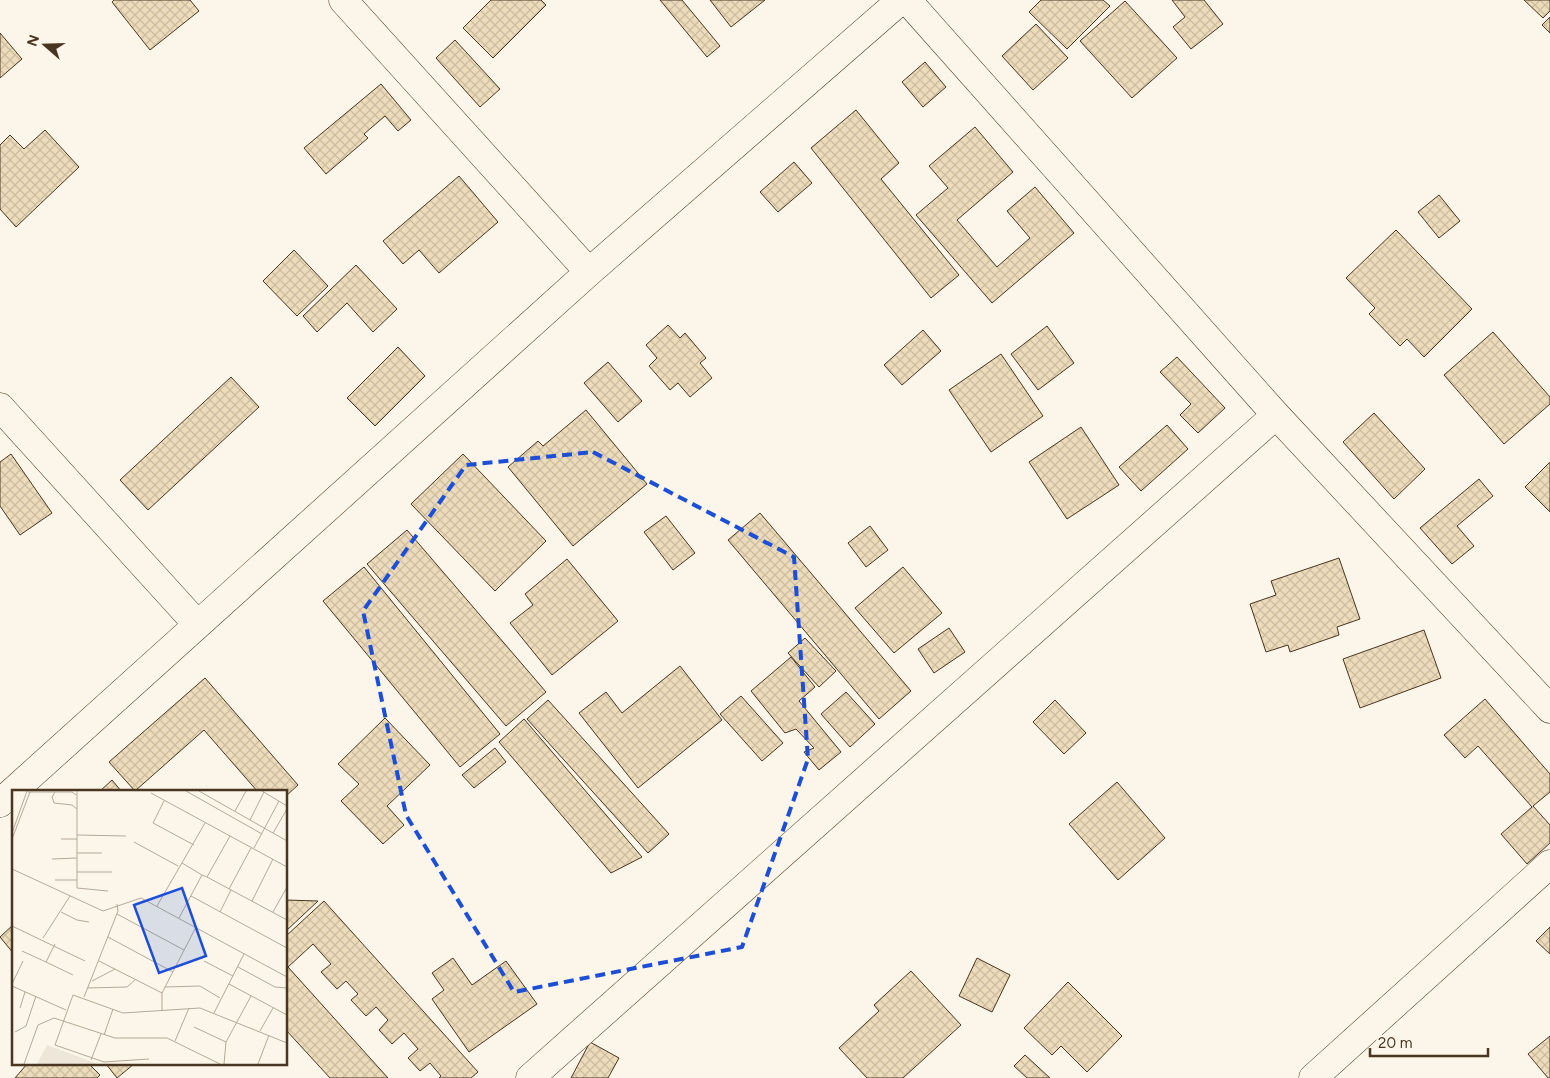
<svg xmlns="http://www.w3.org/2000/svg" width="1550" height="1078" viewBox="0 0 1550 1078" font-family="Figtree,sans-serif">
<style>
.building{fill:url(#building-cross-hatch);stroke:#4a3520}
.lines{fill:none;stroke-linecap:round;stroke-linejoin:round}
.minor-casing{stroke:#4a3520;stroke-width:29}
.minor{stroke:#fbf6e9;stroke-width:28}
.marked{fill:none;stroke:#1d4ed8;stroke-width:4;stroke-dasharray:10 6;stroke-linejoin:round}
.inset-road{fill:none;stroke:#b4a999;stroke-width:1}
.view{fill:#1d4ed8;fill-opacity:0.15;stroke:#1d4ed8;stroke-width:2.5}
.inset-edge{fill:none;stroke:#4a3520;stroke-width:2.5}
</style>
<defs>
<pattern id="building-cross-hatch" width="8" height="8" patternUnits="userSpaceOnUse" patternTransform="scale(1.25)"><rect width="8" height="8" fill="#ecdcbc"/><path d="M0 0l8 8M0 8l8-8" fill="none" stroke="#ccbda1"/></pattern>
</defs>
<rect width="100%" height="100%" fill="#fbf6e9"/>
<path class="building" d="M 114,0 L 190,0 L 199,11 L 150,50 L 112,2 Z
M 491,0 L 541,0 L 546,5 L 493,58 L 463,28 Z
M 660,0 L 682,0 L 720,46 L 707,57 Z
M 710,0 L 765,0 L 731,27 Z
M 1041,0 L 1103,0 L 1110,6 L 1067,49 L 1029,12 Z
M 1172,0 L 1204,0 L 1223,24 L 1191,49 L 1173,27 L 1185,17 Z
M 1524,0 L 1550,0 L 1550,11 L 1543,18 Z
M 1125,1 L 1177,58 L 1132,98 L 1080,41 Z
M 1550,17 L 1550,33 L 1542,25 Z
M 1036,24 L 1068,58 L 1033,90 L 1002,56 Z
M 0,33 L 22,59 L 0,78 Z
M 455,40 L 500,89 L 480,107 L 436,58 Z
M 925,62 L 946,87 L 923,107 L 902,82 Z
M 381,84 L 411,120 L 398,131 L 385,116 L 364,134 L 368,138 L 326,174 L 304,148 Z
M 856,110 L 899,163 L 881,179 L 959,275 L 931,298 L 811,148 Z
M 975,127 L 1013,172 L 957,220 L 997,267 L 1030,238 L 1007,211 L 1035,187 L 1074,233 L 992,303 L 916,215 L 948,188 L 929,166 Z
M 45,130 L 79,167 L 16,227 L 0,209 L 0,145 L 10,135 L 24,149 Z
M 794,162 L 812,183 L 778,212 L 760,192 Z
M 459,176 L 498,222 L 439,273 L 419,250 L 403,264 L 383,241 Z
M 1439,195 L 1460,221 L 1439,238 L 1418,212 Z
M 1396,230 L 1472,309 L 1424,357 L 1407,339 L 1400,346 L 1369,314 L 1375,308 L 1346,278 Z
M 294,250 L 328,286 L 297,316 L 263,281 Z
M 356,265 L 397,309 L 373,332 L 347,303 L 317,332 L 303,316 Z
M 668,325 L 680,338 L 685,333 L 706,358 L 700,363 L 712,378 L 690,397 L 678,383 L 670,390 L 649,366 L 657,358 L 646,345 Z
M 1047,326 L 1074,363 L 1038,390 L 1011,354 Z
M 923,330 L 941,351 L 902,385 L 884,365 Z
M 1493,332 L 1550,397 L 1550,404 L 1504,444 L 1444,375 Z
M 398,347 L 425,376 L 375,426 L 347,398 Z
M 1001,354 L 1043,416 L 991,452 L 949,390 Z
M 1177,357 L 1225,408 L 1198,433 L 1180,415 L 1191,404 L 1160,372 Z
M 608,362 L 642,401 L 618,422 L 584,383 Z
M 231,377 L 259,407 L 148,510 L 120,480 Z
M 586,410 L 647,484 L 573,546 L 508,467 L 538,441 L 543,446 Z
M 1374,413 L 1425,469 L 1394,499 L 1343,442 Z
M 1167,425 L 1188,449 L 1141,491 L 1119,467 Z
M 1081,427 L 1119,485 L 1067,519 L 1029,462 Z
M 11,454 L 52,513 L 20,535 L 0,506 L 0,462 Z
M 463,454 L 546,541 L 495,591 L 411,504 Z
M 1550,462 L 1550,512 L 1525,487 Z
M 1479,479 L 1493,496 L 1457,526 L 1474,546 L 1452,564 L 1420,528 Z
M 760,513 L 911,691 L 879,719 L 728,540 Z
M 666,516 L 695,553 L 673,570 L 644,532 Z
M 870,526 L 888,550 L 866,567 L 848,543 Z
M 407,530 L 546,692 L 506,726 L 367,564 Z
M 1339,558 L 1360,619 L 1337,627 L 1339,635 L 1290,652 L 1288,645 L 1266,652 L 1250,604 L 1276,595 L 1271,581 Z
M 567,559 L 618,621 L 552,675 L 510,623 L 533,605 L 525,594 Z
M 364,567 L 500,734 L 460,767 L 323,601 Z
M 903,567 L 942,613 L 894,653 L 855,608 Z
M 949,628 L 965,652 L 934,673 L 918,649 Z
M 1424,630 L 1441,678 L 1360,708 L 1343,659 Z
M 805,638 L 836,671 L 819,687 L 788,653 Z
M 791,657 L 815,687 L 799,701 L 841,752 L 819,770 L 804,752 L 814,748 L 796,729 L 785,733 L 751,691 Z
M 680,666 L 722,720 L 638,788 L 579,713 L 606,692 L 622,713 Z
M 205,678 L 298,785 L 286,796 L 286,792 L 258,792 L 204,730 L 135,791 L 109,762 Z
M 846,692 L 875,724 L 850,747 L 821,714 Z
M 741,696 L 783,743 L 762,761 L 720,714 Z
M 1485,699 L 1550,774 L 1550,792 L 1533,806 L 1550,825 L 1550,843 L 1527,864 L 1501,834 L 1532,807 L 1478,746 L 1465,758 L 1444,735 Z
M 548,700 L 669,834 L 648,853 L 527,719 Z
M 1055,700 L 1086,733 L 1064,754 L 1033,722 Z
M 385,718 L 430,765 L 387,806 L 404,825 L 383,844 L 341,801 L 359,784 L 338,764 Z
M 524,719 L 642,857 L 611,873 L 499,742 Z
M 495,748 L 506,762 L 474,788 L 462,775 Z
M 112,780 L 122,792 L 99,792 Z
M 1117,782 L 1165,838 L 1118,880 L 1069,824 Z
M 286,900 L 318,901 L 286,931 Z
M 324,901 L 478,1072 L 471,1078 L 439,1078 L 441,1076 L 430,1063 L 420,1071 L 408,1058 L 418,1049 L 404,1033 L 392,1044 L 379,1030 L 388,1020 L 376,1007 L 366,1016 L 351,1000 L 358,994 L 346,981 L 337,989 L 321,972 L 331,964 L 313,944 L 288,967 L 388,1078 L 330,1078 L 286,1030 L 286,936 Z
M 14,924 L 14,954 L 0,937 Z
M 1550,927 L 1550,954 L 1536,941 Z
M 453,958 L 472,985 L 506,961 L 537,1004 L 469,1052 L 432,999 L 444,990 L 432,973 Z
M 977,958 L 1010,975 L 992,1012 L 959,996 Z
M 911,971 L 961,1025 L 903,1078 L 867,1078 L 839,1048 L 879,1011 L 874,1005 Z
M 1068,982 L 1122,1036 L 1087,1072 L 1061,1046 L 1052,1055 L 1024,1028 Z
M 1550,1036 L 1550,1078 L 1548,1078 L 1528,1054 Z
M 590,1042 L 619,1058 L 608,1078 L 571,1078 Z
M 1025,1055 L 1050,1078 L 1027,1078 L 1014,1066 Z
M 27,1064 L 89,1064 L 100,1075 L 97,1078 L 15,1078 Z
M 106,1064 L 134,1064 L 117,1078 Z"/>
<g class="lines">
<defs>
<path id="minor" d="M 343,0 L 589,272
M 907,0 L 1276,415 L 1550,709
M 0,407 L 197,624
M 0,803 L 589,272 L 901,0
M 530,1078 L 1276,415
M 1313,1078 L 1550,864"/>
</defs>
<use href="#minor" class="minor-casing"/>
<use href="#minor" class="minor"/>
</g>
<path class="marked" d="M 593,452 L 794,557 L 808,759 L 742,947 L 514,992 L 406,815 L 363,611 L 466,465 Z"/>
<g transform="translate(12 790)">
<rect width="275" height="275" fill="#fbf6e9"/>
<path d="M 35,255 L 86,274 L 25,274 Z" fill="#ede6d9"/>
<path class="inset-road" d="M 65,1 L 65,98 L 96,101M 174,1 L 250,44M 187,1 L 275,51M 250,1 L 275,16M 16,2 L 60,2 L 64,5M 43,2 L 40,7 L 42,13 L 60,15 L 65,19M 139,3 L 275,77M 152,11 L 141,33 L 182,55M 223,21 L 234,1M 238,30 L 252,2M 0,43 L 15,1M 261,43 L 275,19M 65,45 L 114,46M 0,49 L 18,2M 49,49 L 65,49M 122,52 L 166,76M 242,58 L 267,11M 65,63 L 90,63M 40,69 L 65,68M 170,73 L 190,85M 0,79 L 91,121 L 129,108 L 275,187M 65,82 L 100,82M 195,87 L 275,130M 43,90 L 65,90M 217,99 L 239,58M 179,106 L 275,158M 240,111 L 261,69M 145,116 L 193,33M 49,122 L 65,130 L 77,132M 208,122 L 219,100M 261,122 L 275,97M 105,124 L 172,160M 167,128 L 190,85 L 195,87 L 218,46M 0,136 L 73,171M 96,147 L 161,182M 31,148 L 58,106M 43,154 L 34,172 L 61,185M 10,161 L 34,172M 87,171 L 150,203M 192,171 L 221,186M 226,177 L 263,197 L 275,198M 80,191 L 103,179M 0,194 L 11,171M 217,194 L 275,225M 0,196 L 54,220M 153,197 L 188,196 L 208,208M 75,198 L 115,197 L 124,189M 72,207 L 106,121 L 105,114M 8,218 L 13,202M 150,220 L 150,203 L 184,137M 202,223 L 232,164M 182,237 L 214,252M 248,241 L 261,218M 3,242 L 14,236 L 24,206M 92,245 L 101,219M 163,251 L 177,218M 137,269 L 92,272 L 43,255 L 61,205 L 111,223 L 188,218 L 275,253M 79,270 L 89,244M 12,274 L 26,235 L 42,228 L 103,248 L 155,248 L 208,274M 212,274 L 214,252 L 239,206M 246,274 L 257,245"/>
<path class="view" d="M 170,98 L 194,166 L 147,183 L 122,115 Z"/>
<rect width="275" height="275" class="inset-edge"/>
</g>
<g transform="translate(45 45) rotate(290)" stroke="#fbf6e9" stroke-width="4" paint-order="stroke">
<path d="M0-4L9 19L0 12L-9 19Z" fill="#4a3520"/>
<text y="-8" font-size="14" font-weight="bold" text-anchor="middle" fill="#4a3520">N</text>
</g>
<path d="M1370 1048v8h118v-8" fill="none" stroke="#4a3520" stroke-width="2.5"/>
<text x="1378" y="1048" font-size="15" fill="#4a3520" stroke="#fbf6e9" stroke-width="4" paint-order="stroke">20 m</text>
</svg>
